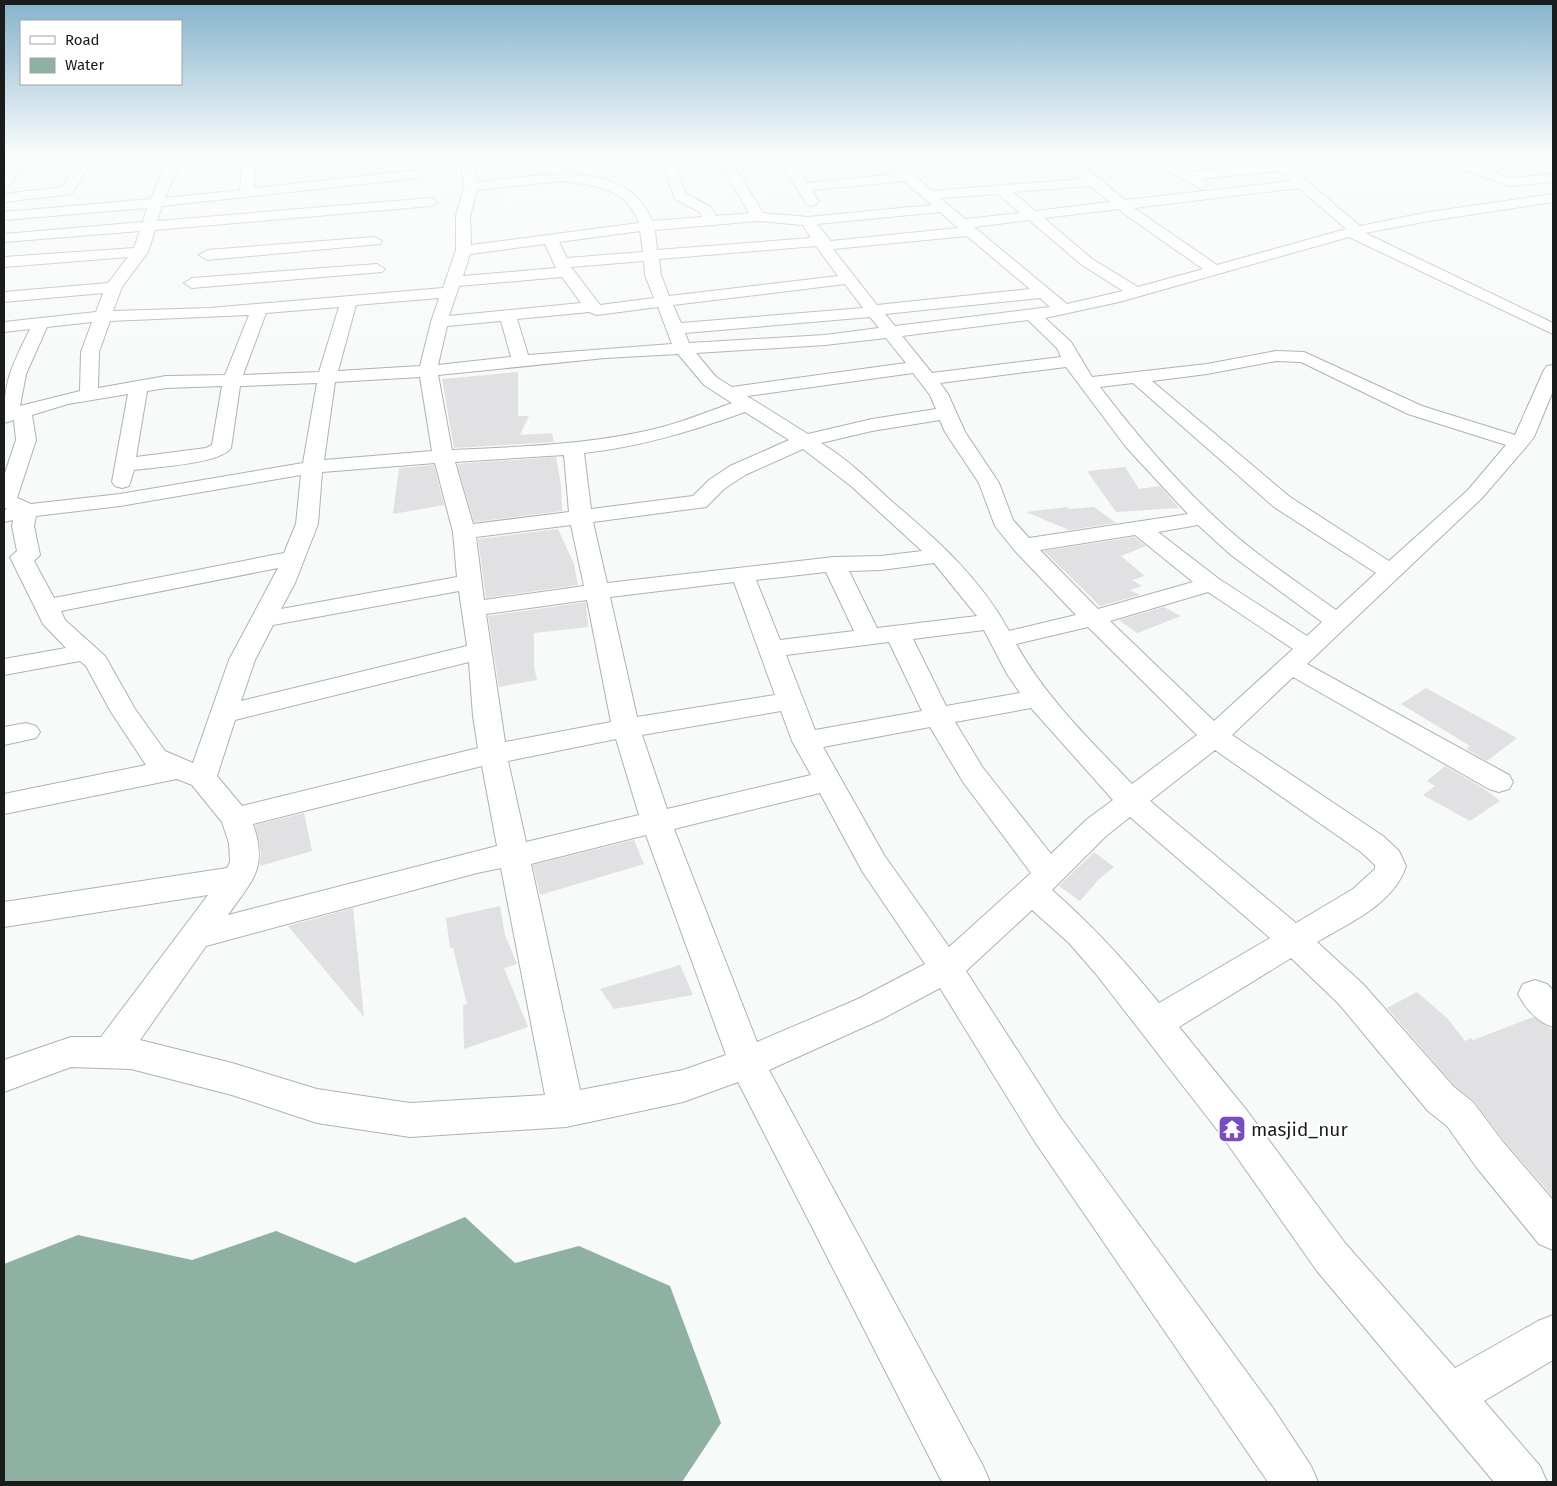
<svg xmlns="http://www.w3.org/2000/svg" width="1557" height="1486" viewBox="0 0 1557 1486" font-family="'Fira Sans',sans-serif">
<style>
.water{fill:#8eb1a2}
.building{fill:#e1e0e3}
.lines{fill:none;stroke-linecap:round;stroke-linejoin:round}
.minor-casing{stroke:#afb2b1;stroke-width:2}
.minor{fill:#fff;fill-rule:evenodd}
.labels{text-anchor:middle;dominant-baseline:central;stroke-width:4.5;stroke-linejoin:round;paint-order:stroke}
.near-poi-label{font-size:19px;fill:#1a1c1b;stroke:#fff;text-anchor:start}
</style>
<rect width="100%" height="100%" fill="#f6faf8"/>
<path class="water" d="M 465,1217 L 515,1263 L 579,1246 L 670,1286 L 721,1423 L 682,1482 L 4,1482 L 4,1264 L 78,1235 L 192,1260 L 276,1231 L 355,1263 Z"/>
<path class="building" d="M 518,372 L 518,416 L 529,416 L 520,435 L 552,433 L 554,442 L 454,448 L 442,379 Z
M 556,457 L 561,485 L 562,511 L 474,522 L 457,464 Z
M 434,465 L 444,505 L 393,514 L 399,468 Z
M 1125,467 L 1139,489 L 1160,486 L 1179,508 L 1116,512 L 1087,471 Z
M 1067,507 L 1069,509 L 1094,507 L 1116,523 L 1069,530 L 1026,512 Z
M 558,529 L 574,564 L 578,585 L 486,598 L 478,539 Z
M 1134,537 L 1146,546 L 1121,556 L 1145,576 L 1132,580 L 1142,586 L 1130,590 L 1140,595 L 1100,606 L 1044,551 Z
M 586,602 L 588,627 L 534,633 L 534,667 L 537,680 L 499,687 L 488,616 Z
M 1164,607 L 1181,616 L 1137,633 L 1119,620 Z
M 1426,688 L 1517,738 L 1487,761 L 1466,749 L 1470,746 L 1401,704 Z
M 1445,766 L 1483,788 L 1500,801 L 1470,821 L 1423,795 L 1435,786 L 1427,781 Z
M 304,813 L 312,851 L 260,866 L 261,852 L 255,825 Z
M 634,840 L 644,864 L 540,895 L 533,865 Z
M 1094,852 L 1114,867 L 1100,878 L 1080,901 L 1059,886 Z
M 500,906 L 505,935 L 517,964 L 504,968 L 528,1027 L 464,1049 L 463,1005 L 467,1004 L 453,948 L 450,948 L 446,918 Z
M 353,908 L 364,1017 L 288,926 Z
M 680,965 L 693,995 L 614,1009 L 600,989 Z
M 1417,992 L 1448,1019 L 1465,1041 L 1471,1038 L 1473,1040 L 1533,1017 L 1553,1030 L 1553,1197 L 1504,1141 L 1474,1101 L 1455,1086 L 1387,1008 Z"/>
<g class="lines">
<defs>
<path id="minor" d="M 18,155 L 30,155 L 9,186 L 4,187 L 4,174 Z
M 84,155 L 96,155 L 94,158 L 154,155 L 210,155 L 204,159 L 181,160 L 165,198 L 240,190 L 243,155 L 255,155 L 254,188 L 418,170 L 425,174 L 418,178 L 162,206 L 157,221 L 431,198 L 438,202 L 431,206 L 155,230 L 148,252 L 122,287 L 113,311 L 210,308 L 443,288 L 456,250 L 456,216 L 464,187 L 460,155 L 472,155 L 477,182 C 531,177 628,155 652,221 L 702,217 L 700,212 L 675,199 L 663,166 L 654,155 L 666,155 L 670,159 L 765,155 L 759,159 L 732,162 L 763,213 L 808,217 L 932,205 L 904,181 L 811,190 L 819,202 L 812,206 L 807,205 L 786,170 L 769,155 C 791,155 796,166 807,183 L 896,174 L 875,155 C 895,152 917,178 932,191 L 1082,179 L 1045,155 C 1075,151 1103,183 1125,200 L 1291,181 L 1280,171 L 1200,179 L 1208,185 L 1201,189 L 1145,158 L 1143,155 L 1210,155 L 1204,159 L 1170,162 L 1188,172 L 1272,164 L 1263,155 L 1276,155 L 1360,226 L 1429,212 L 1553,194 L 1553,202 L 1429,221 L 1365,233 L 1553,323 L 1553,334 L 1349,237 L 1119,302 L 1045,318 L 1071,342 L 1092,377 L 1207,364 L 1276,351 L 1304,352 L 1422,406 L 1515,435 L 1544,370 L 1547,366 L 1553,365 L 1553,391 L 1534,437 L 1526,447 L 1482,498 L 1307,664 L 1509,775 L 1513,782 L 1509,789 L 1499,792 L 1489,789 L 1293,677 L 1232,735 L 1383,836 L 1399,851 L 1406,866 C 1394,904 1349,923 1317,942 L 1363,984 L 1454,1087 L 1473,1102 L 1503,1142 L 1553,1200 L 1553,1250 L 1539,1244 L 1477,1168 L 1447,1126 L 1428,1111 L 1339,1004 L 1291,958 L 1179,1027 L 1248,1112 L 1345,1243 L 1455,1368 L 1538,1321 L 1553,1315 L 1553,1360 L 1484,1401 L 1540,1466 L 1547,1482 L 1494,1482 L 1317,1271 L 1222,1136 L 1096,974 L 1069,943 L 1032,910 L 966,971 L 1061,1118 L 1273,1408 L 1311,1466 L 1318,1482 L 1268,1482 L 1035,1142 L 940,988 L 882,1019 L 769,1070 L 983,1466 L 990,1482 L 942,1482 L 738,1082 L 683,1102 L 566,1127 L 410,1137 L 317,1123 L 232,1095 L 131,1069 L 71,1067 L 4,1092 L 4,1060 L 71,1037 L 101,1037 L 208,895 L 4,927 L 4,902 L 227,868 L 230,862 L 229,843 L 222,822 L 192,785 L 177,779 L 4,814 L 4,794 L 146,765 L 111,712 L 86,666 L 80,661 L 4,675 L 4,659 L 66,648 L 43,624 L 10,557 L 17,551 L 12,526 L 13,520 L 4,522 L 4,510 L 7,509 L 4,507 L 4,476 L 16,440 L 14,420 L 4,423 C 4,379 11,368 30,329 L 4,332 L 4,322 L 96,312 L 103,293 L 4,302 L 4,292 L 108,283 L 128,257 L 4,267 L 4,257 L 134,248 L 140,231 L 4,242 L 4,234 L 143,222 L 147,208 L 4,220 L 4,212 L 151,199 L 167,161 L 89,167 L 71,194 L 4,202 L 4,194 L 62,187 ZM 720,163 L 749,213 L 716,216 L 711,207 L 686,194 L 676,166 ZM 563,181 C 596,186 626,187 639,223 L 471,245 L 470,216 L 477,190 ZM 1090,186 L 1110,202 L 1035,211 L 1013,192 ZM 1299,188 L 1346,229 L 1217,265 L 1134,208 ZM 998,194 L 1020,213 L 965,219 L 940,198 ZM 1119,209 L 1123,213 L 1203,269 L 1138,287 L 1092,259 L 1044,218 ZM 940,212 L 958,228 L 831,241 L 817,224 ZM 1029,220 L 1082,265 L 1123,291 L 1067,304 L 974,227 ZM 758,221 L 803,225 L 811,238 L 657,250 L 655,230 ZM 640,231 L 643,252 L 567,258 L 559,242 ZM 967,236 L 1030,289 L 877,305 L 833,249 ZM 545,244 L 556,268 L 463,276 L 470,254 ZM 816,246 L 838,276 L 669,296 L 661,275 L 659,259 ZM 644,261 L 645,275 L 654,298 L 600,305 L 571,267 ZM 562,277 L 581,303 L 449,316 L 459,286 ZM 845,284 L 863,308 L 681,323 L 673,305 ZM 439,298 L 431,322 L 420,366 L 338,371 L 356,305 ZM 1040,298 L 1050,307 L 895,326 L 885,314 ZM 339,307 L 319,372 L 243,375 L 266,313 ZM 658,307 L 672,344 L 528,355 L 517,319 L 589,312 L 597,315 ZM 249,315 L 225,375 L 166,376 L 98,388 L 99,352 L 110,321 ZM 870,317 L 879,328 L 825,335 L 689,343 L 685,333 ZM 1028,320 L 1057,348 L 1061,357 L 932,373 L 902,336 ZM 501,321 L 511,357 L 438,365 L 447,326 ZM 92,322 L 81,352 L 80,391 L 20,406 L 26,374 L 47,327 ZM 886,338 L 906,363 L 732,387 L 716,377 L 696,353 L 825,345 ZM 678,354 L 704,385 L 732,403 C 702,414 672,426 641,432 C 580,445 515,447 452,450 L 438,375 L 605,358 ZM 1276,361 L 1301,362 L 1408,414 L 1506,445 L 1468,490 L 1389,561 L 1290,497 L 1152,381 L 1207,374 ZM 1066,367 L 1126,447 L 1188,514 L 1029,538 L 1013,520 L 999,483 L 965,432 L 948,394 L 940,383 ZM 913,373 L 930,395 L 936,409 L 872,419 L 808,434 L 747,396 ZM 420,377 L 432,451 L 324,460 L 335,382 ZM 317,383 L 303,463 L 120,494 L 31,504 L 17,498 L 36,440 L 32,415 L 68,404 L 128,394 L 112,482 L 115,486 L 122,488 L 129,486 L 134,470 C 155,467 220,464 231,448 L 240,386 ZM 1133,383 L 1274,507 L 1376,573 L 1336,610 C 1296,581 1254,554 1218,520 C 1175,480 1136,434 1100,387 ZM 222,386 L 212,445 L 206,448 L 136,457 L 147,391 L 166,388 ZM 745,412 L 789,440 L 730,466 L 709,480 L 693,496 L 591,509 L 584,453 C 640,447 692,431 745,412 ZM 940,420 L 945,432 L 979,483 L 995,526 L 1015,551 L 1076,615 L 1009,631 C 980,577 935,538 889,499 C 868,479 846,458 821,443 L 872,431 ZM 803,449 L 851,486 L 922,551 L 881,556 L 834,557 L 607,583 L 593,522 L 706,507 L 724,489 L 745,475 ZM 564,455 L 569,512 L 473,524 L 455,462 ZM 435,463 L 453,532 L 457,577 L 281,609 L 295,583 L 318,524 L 322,472 ZM 301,475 L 296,524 L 284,553 L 54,598 L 34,561 L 40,555 L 34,526 L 36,516 L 120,506 ZM 571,525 L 584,586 L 484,600 L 476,537 ZM 1198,525 L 1231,555 L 1322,622 L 1307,636 L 1219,579 L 1158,532 ZM 1135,535 L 1193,582 L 1098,609 L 1040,550 ZM 934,563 L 977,616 L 877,628 L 849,571 L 881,570 ZM 278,568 L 229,660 L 193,763 L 165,751 L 135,709 L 105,656 L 65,620 L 61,611 ZM 826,572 L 854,631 L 780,640 L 756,580 ZM 734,582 L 775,695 L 637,717 L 610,597 ZM 459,591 L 467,646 L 241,701 L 255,660 L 273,625 ZM 1208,592 L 1293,649 L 1214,721 L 1110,621 ZM 587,600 L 611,722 L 505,742 L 486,614 ZM 1088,627 L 1197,735 L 1132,784 C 1090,740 1046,698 1016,644 ZM 984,630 L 1007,674 L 1020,693 L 946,706 L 913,639 ZM 889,642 L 922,711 L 815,730 L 786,655 ZM 469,662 L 473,716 L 478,748 L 242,806 L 217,776 L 235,720 ZM 1031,708 L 1113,800 L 1086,820 L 1051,854 L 983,768 L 955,722 ZM 781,711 L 792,741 L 811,775 L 667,809 L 642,735 ZM 930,727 L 963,782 L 1031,873 L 949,947 L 884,855 L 823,747 ZM 616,739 L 639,815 L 526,842 L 508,761 ZM 1215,750 L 1361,852 L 1375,865 L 1375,869 L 1353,889 L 1296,923 L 1150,801 ZM 482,766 L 497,846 L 228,915 C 253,879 268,869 253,824 ZM 820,793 L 862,871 L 925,964 L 858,999 L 757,1042 L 674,829 ZM 1130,817 L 1270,938 L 1159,1003 C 1126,962 1092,925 1052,890 L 1106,836 ZM 646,835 L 726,1055 L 683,1070 L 580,1090 L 531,864 ZM 501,868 L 545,1095 L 410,1103 L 317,1089 L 232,1063 L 140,1040 L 206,946 L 477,873 Z
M 1430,155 L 1446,155 L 1510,178 L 1553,174 L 1553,182 L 1509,186 L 1432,158 Z
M 375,237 L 382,241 L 380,244 L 207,260 L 199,255 L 207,250 Z
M 377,264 L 385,269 L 382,272 L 192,288 L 184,283 L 192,278 Z
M 26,723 L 36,726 L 40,732 L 36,738 L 4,745 L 4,727 Z
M 1535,980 L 1547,984 L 1553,990 L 1553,1027 C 1537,1022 1526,1009 1518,994 L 1523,984 Z"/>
</defs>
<use href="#minor" class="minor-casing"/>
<use href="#minor" class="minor"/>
</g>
<linearGradient id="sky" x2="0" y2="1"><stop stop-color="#84b3cc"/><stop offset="0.43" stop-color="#fbfdfc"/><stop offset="1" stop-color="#fbfdfc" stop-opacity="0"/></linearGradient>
<rect width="1557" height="363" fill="url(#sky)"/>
<defs>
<symbol id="temple-square" viewBox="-11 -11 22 22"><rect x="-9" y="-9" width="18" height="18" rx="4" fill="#794cc5" stroke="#fff"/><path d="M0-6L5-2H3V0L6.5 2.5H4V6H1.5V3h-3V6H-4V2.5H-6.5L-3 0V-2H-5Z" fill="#fff"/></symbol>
</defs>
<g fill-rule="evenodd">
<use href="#temple-square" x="1216" y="1113" width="32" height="32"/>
</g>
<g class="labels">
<g class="near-poi-label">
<text x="1251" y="1129">masjid_nur</text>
</g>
</g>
<rect width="1557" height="1486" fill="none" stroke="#1a1c1b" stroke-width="10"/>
<rect x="20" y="20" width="162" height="65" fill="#ffffff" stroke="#a3a4a4"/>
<rect x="30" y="36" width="25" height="8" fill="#ffffff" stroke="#a3a4a4"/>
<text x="65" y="45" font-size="15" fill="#1a1c1b">Road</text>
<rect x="30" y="58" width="25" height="15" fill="#8eb1a2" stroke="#a3a4a4"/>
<text x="65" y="70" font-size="15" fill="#1a1c1b">Water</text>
</svg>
